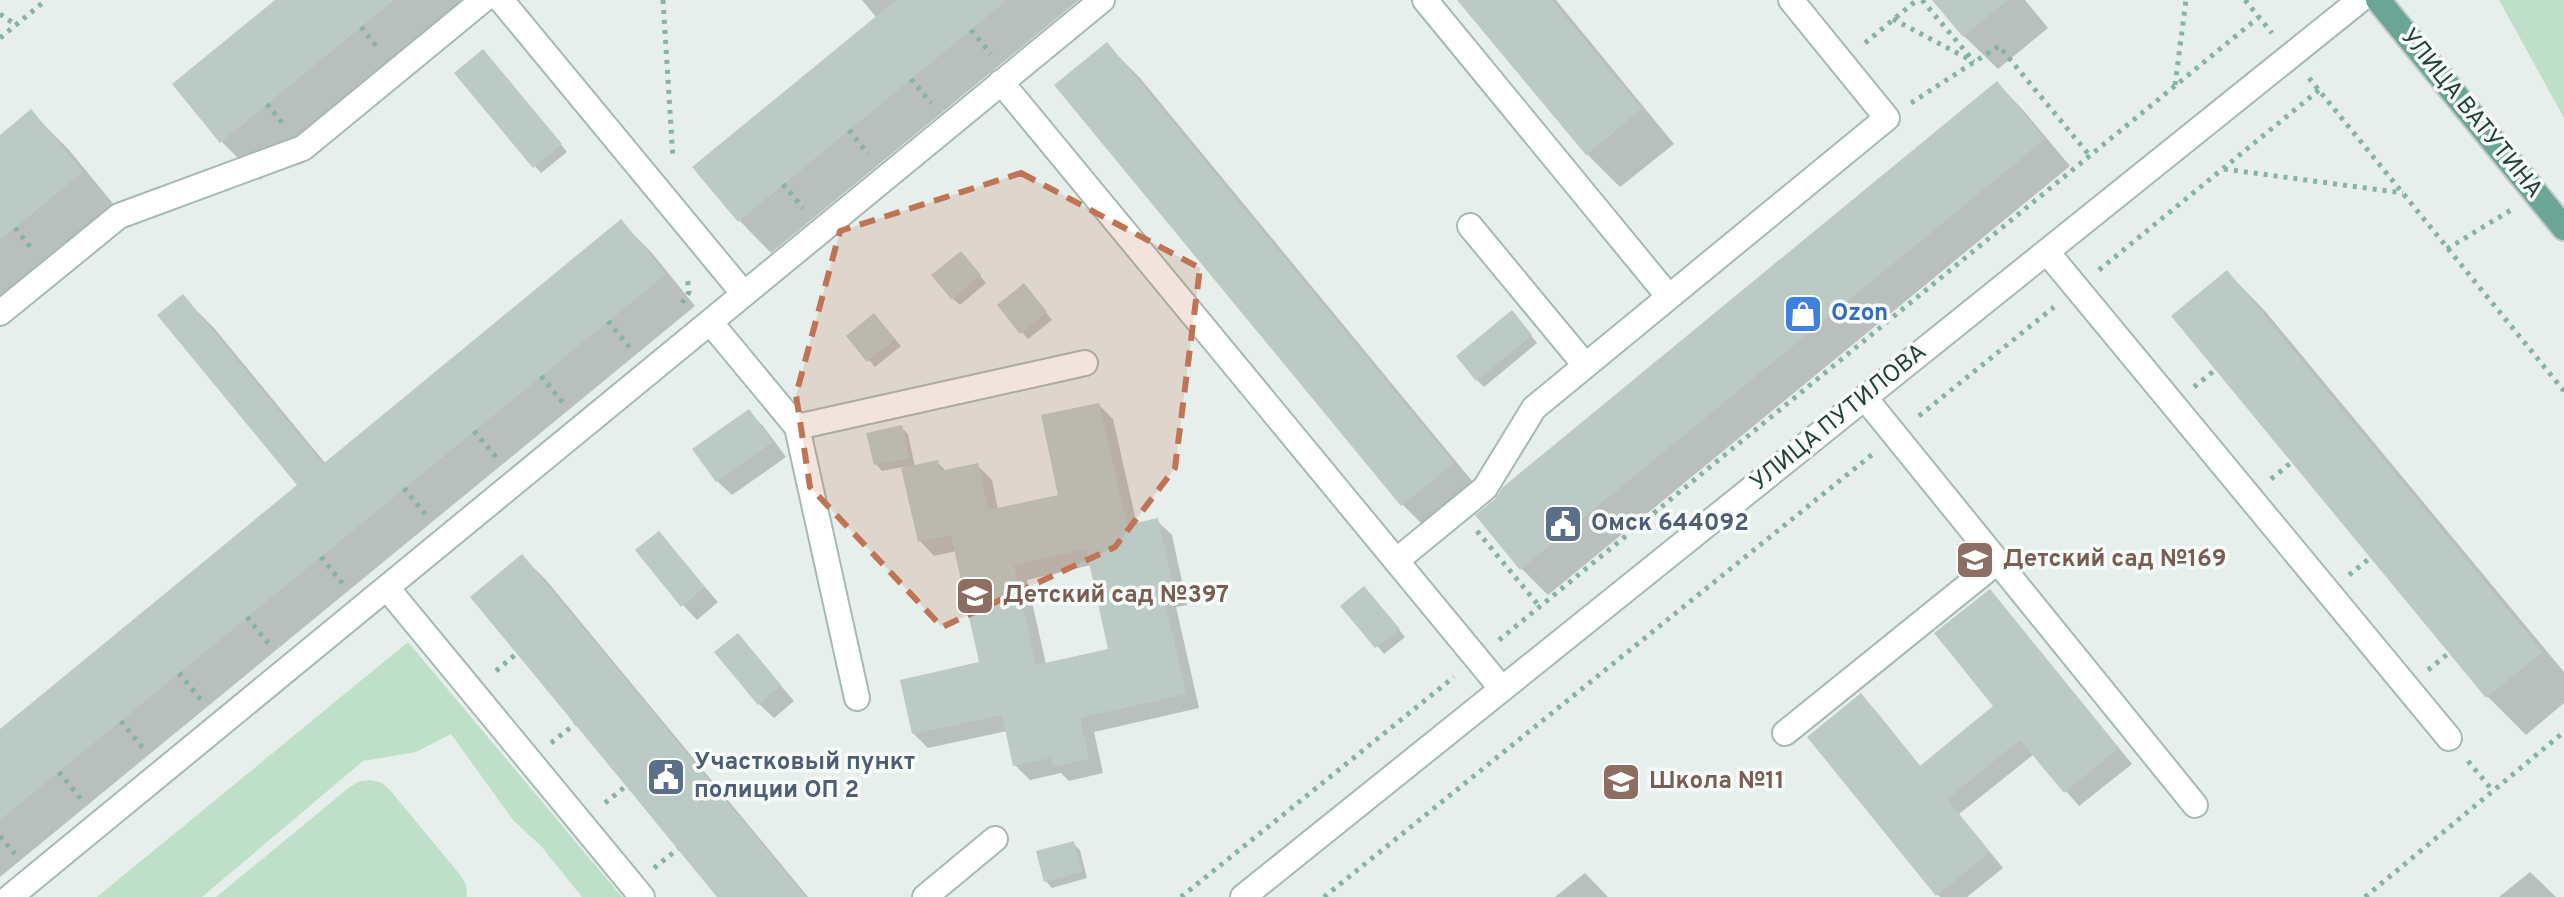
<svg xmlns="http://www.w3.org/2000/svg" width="2564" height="897" viewBox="0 0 2564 897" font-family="Overpass,sans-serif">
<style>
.green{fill:#bfe0c8}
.shadow{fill:#0003;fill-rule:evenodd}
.building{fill:#bbcac4;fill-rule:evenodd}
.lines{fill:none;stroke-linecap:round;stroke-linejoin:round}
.minor-casing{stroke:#a8b8b2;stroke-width:28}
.major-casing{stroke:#c2cac8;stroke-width:28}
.path{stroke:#86b3a5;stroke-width:5;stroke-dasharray:4 6;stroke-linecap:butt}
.minor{stroke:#fff;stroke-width:24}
.major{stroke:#6aa596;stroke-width:24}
.marked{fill:#c07456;fill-opacity:0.2;stroke:#c07456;stroke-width:6;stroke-dasharray:16 10;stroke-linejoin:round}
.labels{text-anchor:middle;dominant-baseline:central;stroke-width:7;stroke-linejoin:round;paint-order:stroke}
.street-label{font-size:24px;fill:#24423a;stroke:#f7fbf9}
.shop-label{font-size:24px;font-weight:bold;fill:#366cbe;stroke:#f7fbf9;text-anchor:start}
.service-label{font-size:24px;font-weight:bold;fill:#4e5e75;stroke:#f7fbf9;text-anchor:start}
.education-label{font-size:24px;font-weight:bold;fill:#785e54;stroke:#f7fbf9;text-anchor:start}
</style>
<rect width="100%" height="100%" fill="#e6efeb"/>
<path class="green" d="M 2499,0 L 2564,0 L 2564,118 Z
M 408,642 L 622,897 L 582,897 L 541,846 L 513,820 L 451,734 L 416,752 L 363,761 L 202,897 L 97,897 Z
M 371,780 L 382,783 L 390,790 L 461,876 L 466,885 L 467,897 L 216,897 L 351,786 L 360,781 Z"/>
<path class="shadow" d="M 278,0 L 478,0 L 260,180 L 222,142 Z
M 862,0 L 1079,0 L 771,253 L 739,220 L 877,18 Z
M 1460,0 L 1556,0 L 1674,144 L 1620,187 L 1587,154 Z
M 1935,0 L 2025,0 L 2048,28 L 1998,69 L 1964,36 Z
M 1106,44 L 1140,78 L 1486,498 L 1436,538 L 1403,505 L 1056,86 Z
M 490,58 L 567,152 L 541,173 L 535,166 Z
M 1997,83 L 2023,110 L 2070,166 L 1548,595 L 1522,569 L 1478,516 Z
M 31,112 L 69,150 L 120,212 L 0,310 L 0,137 Z
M 621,222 L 652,253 L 695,306 L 0,877 L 0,732 L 300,486 L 183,297 L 214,328 L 326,464 Z
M 967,260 L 986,283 L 960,305 L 953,299 Z
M 2227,272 L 2265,311 L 2564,672 L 2564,703 L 2526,735 L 2487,696 Z
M 1030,293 L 1052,320 L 1028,339 L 1022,332 Z
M 1518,320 L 1537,343 L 1484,387 L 1477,380 Z
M 881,323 L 901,346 L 875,367 L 869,360 Z
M 1099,405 L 1113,419 L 1137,525 L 1157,521 L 1172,535 L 1187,605 L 1176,607 L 1199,708 L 1094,732 L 1103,773 L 1069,781 L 1061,773 L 1030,780 L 1015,765 L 1007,731 L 928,748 L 914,734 L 982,664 L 956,551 L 934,556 L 920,541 L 903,467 L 882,471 L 876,464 L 901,427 L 908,434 L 915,467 L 937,462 L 947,472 L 977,465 L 992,480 L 998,510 L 1060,496 ZM 1091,565 L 1110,650 L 1046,664 L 1027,580 Z
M 749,412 L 763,426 L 786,457 L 732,495 L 717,481 Z
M 659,534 L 718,602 L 697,620 L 683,605 Z
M 522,556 L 546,580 L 808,897 L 720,897 Z
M 1990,592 L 2132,764 L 2079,806 L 2034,754 L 1959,814 L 2003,868 L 1967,897 L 1940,897 L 1810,737 L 1875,710 L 1921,767 L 1996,707 Z
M 1371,595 L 1405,637 L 1384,654 L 1343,606 Z
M 738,635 L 794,701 L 774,718 L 759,704 Z
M 1073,843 L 1080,850 L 1087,878 L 1052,888 L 1046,881 Z
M 2530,872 L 2556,897 L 2499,897 Z
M 1585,873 L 1608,897 L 1555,897 Z"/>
<path class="building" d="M 275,0 L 394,0 L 220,143 L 172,84 Z
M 896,0 L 1007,0 L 738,222 L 692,167 Z
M 1457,0 L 1552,0 L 1642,109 L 1586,155 Z
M 1932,0 L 2008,0 L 1963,37 Z
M 1107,42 L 1454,463 L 1401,506 L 1054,85 Z
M 483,49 L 562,144 L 533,168 L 454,73 Z
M 1997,81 L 2045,139 L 1520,570 L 1475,515 L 1495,499 L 1503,487 Z
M 31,109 L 83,172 L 0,240 L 0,135 Z
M 621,219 L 666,274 L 0,820 L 0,729 L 297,485 L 157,315 L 183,294 L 323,464 Z
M 961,251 L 981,275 L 952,300 L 931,275 Z
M 2227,270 L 2543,652 L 2486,698 L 2171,316 Z
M 1024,283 L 1047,312 L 1020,334 L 997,305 Z
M 1512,310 L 1532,335 L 1476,381 L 1456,356 Z
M 874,313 L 895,339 L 867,362 L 846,336 Z
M 1099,403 L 1127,525 L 1158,518 L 1174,590 L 1163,593 L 1186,694 L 1080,718 L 1089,759 L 1053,767 L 1051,758 L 1013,766 L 1002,715 L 912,734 L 900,680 L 979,662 L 951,535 L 918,542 L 901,468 L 938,460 L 940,471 L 978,463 L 988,510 L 1058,495 L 1041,415 ZM 1086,549 L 1108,649 L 1036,665 L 1014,565 Z
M 749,409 L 773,442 L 716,482 L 692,449 Z
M 902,425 L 909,458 L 874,465 L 866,433 Z
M 659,531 L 705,587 L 681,607 L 635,550 Z
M 522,554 L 806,897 L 717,897 L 626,786 L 470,597 Z
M 1364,586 L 1400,629 L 1375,648 L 1340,606 Z
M 1990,589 L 2119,748 L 2064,793 L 2020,740 L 1947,799 L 1990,852 L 1936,896 L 1807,737 L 1861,693 L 1920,766 L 1993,706 L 1934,633 Z
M 738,633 L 781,685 L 758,705 L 714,652 Z
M 1074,841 L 1082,872 L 1044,882 L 1036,851 Z"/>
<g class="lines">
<defs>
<path id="minor" d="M 501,0 L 744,294
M 1001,82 L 1502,689
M 1470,226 L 1585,365
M 2047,252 L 2449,738
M 1669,297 L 1887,118 L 1791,0
M 0,313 L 119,216 L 303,148 L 483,0
M 710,322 L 797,427
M 1865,398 L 2195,805
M 1396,561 L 1485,488 L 1534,408 L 1669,297 L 1425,0
M 387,588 L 642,897
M 857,698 L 797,427 L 1085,363
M 1785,733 L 1997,562
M 10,897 L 1102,0
M 925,897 L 995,839
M 1243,897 L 2360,0"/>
<path id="major" d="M 2378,0 L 2564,228"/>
</defs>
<use href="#minor" class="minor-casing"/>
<use href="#major" class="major-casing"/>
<path class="path" d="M 663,0 L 673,159
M 1922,0 L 1971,58
M 2245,0 L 2272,33
M 0,14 L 16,25
M 1893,19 L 1974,62
M 361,27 L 378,48
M 971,30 L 991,54
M 0,38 L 46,0
M 1865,43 L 1917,0
M 2309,78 L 2564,391
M 911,79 L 931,103
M 2175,85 L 2186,0
M 1911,103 L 1999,46 L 2090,156
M 267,104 L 284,125
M 849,130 L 868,154
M 2224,169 L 2403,193
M 783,184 L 803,208
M 15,228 L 32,249
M 2447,249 L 2511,210
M 2099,270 L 2319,90
M 682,303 L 689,292 L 687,276
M 608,321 L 630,348
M 541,376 L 563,403
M 2194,387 L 2215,370
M 1919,416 L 2054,307
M 474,431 L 497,458
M 2271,479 L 2292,462
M 404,488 L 426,515
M 1477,531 L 1540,607
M 321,557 L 343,584
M 2349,575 L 2370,558
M 247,617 L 269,644
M 1499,640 L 2259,17
M 2428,670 L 2449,653
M 496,671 L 516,654
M 179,673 L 201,700
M 121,721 L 143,748
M 551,743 L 575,724
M 2468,761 L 2493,791
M 59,772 L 81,799
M 605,803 L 626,786
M 0,836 L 15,854
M 654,868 L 678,849
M 1181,897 L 1454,677
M 1324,897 L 1874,453
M 2365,897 L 2564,732"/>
<use href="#minor" class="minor"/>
<use href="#major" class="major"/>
</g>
<path class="marked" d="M 1021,173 L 1200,268 L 1175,468 L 1115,547 L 942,627 L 810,487 L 796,395 L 840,231 Z"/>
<defs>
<symbol id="shop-square" viewBox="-11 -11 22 22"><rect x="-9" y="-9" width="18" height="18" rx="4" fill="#3f7fe0" stroke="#f7fbf9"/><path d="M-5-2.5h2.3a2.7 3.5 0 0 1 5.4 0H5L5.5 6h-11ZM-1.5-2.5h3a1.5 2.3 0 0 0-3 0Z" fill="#fff"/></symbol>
<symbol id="civic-square" viewBox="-11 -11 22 22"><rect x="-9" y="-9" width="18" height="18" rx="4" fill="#5c6f8a" stroke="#f7fbf9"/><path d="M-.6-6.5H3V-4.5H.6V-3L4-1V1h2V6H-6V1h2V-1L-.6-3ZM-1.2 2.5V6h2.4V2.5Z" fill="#fff"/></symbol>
<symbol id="school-square" viewBox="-11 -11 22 22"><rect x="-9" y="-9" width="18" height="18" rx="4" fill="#8d6e63" stroke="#f7fbf9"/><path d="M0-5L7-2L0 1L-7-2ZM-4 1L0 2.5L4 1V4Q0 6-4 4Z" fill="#fff"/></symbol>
</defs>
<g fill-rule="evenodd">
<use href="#shop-square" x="1781" y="292" width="44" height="44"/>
<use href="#civic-square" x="1541" y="502" width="44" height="44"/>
<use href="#school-square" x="1953" y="538" width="44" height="44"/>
<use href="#school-square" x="953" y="574" width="44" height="44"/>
<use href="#civic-square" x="644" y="755" width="44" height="44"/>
<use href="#school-square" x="1599" y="760" width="44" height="44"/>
</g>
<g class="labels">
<g class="street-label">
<text transform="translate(2471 114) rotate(51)">УЛИЦА ВАТУТИНА</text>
<text transform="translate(1839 418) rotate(-39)">УЛИЦА ПУТИЛОВА</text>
</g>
<g class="shop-label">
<text x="1831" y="314">Ozon</text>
</g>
<g class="service-label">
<text x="1591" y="524">Омск 644092</text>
<text x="694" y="763">Участковый пункт<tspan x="694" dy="28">полиции ОП 2</tspan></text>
</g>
<g class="education-label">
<text x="2003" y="560">Детский сад №169</text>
<text x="1003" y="596">Детский сад №397</text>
<text x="1649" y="782">Школа №11</text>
</g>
</g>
</svg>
